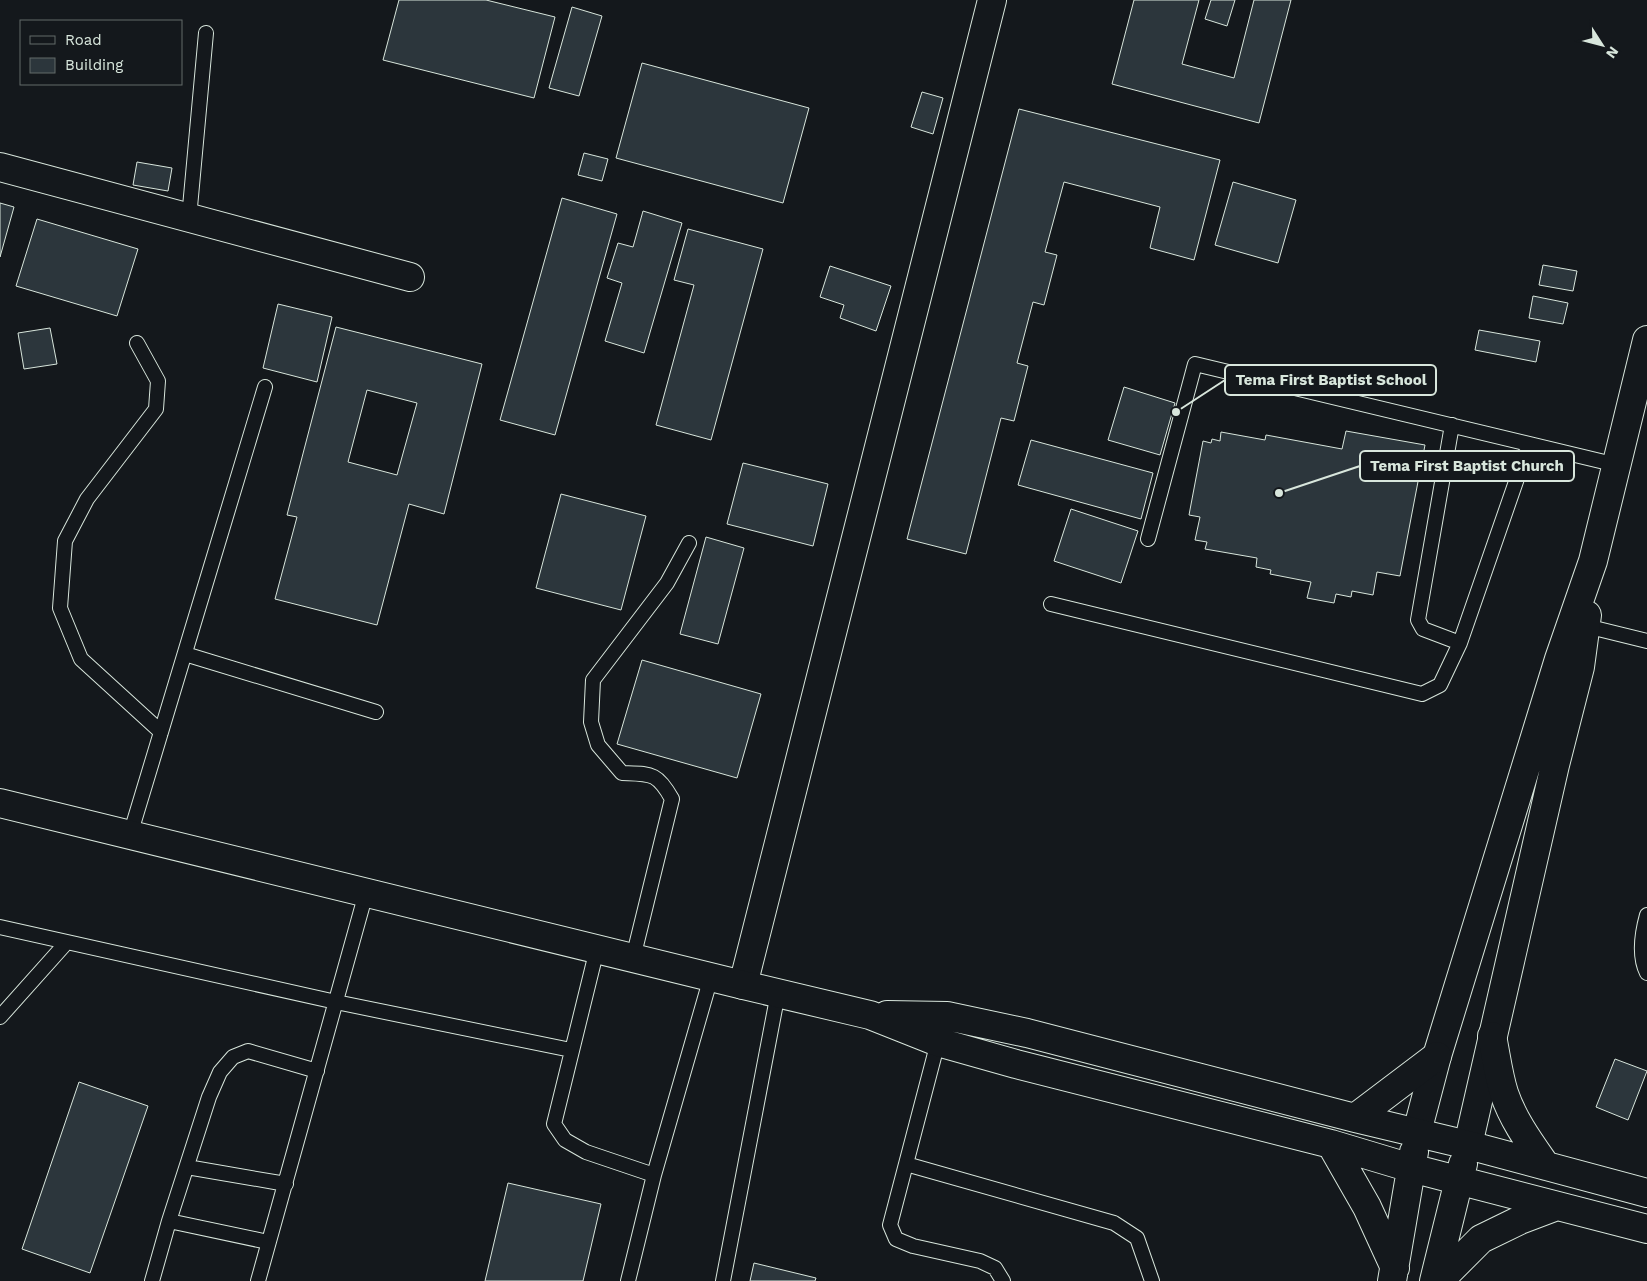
<svg xmlns="http://www.w3.org/2000/svg" width="1647" height="1281" viewBox="0 0 1647 1281" font-family="'Work Sans',sans-serif">
<style>
.building{fill:#2c363c;stroke:#d8e6dc;fill-rule:evenodd}
.lines{fill:none;stroke-linecap:round;stroke-linejoin:round}
.service-casing{stroke:#d8e6dc;stroke-width:16}
.minor-casing{stroke:#d8e6dc;stroke-width:30}
.tertiary-casing{stroke:#d8e6dc;stroke-width:30}
.secondary-casing{stroke:#d8e6dc;stroke-width:30}
.service{stroke:#14181c;stroke-width:14}
.minor{stroke:#14181c;stroke-width:28}
.tertiary{stroke:#14181c;stroke-width:28}
.secondary{stroke:#14181c;stroke-width:28}
.leader{fill:none;stroke:#d8e6dc;stroke-width:2}
.callout-dot{fill:#d8e6dc;stroke:#14181c;stroke-width:2}
.callout{fill:#14181c;stroke:#d8e6dc;stroke-width:2}
.callout-label{font-size:15px;text-anchor:middle;font-weight:bold;fill:#d8e6dc}
</style>
<rect width="100%" height="100%" fill="#14181c"/>
<path class="building" d="M 399,0 L 486,0 L 555,17 L 534,98 L 383,60 Z
M 1134,0 L 1199,0 L 1182,64 L 1234,78 L 1254,0 L 1291,0 L 1259,123 L 1112,84 Z
M 1211,0 L 1235,0 L 1227,26 L 1205,19 Z
M 572,7 L 602,16 L 579,96 L 549,88 Z
M 642,63 L 809,108 L 783,203 L 616,158 Z
M 922,92 L 943,98 L 933,134 L 911,127 Z
M 1019,109 L 1220,160 L 1194,260 L 1150,248 L 1160,207 L 1064,182 L 1045,252 L 1057,255 L 1044,305 L 1033,302 L 1017,363 L 1028,366 L 1014,421 L 1001,418 L 966,554 L 907,539 Z
M 584,153 L 608,159 L 602,181 L 578,175 Z
M 137,162 L 172,168 L 168,191 L 133,185 Z
M 1233,182 L 1296,200 L 1278,263 L 1215,245 Z
M 562,198 L 617,214 L 555,435 L 500,420 Z
M 0,203 L 14,207 L 0,257 Z
M 643,211 L 682,223 L 644,353 L 605,341 L 622,283 L 607,278 L 618,243 L 633,247 Z
M 37,219 L 138,249 L 117,316 L 16,286 Z
M 688,229 L 763,249 L 711,440 L 656,425 L 694,285 L 674,280 Z
M 1543,265 L 1577,271 L 1573,291 L 1539,285 Z
M 830,266 L 891,286 L 876,331 L 840,318 L 844,305 L 820,297 Z
M 1533,296 L 1568,303 L 1563,324 L 1529,318 Z
M 278,304 L 332,317 L 317,382 L 263,368 Z
M 336,327 L 482,364 L 444,514 L 409,504 L 377,625 L 275,599 L 297,517 L 287,515 ZM 367,390 L 417,403 L 397,475 L 348,462 Z
M 50,328 L 57,364 L 24,369 L 18,333 Z
M 1479,330 L 1540,341 L 1536,362 L 1475,350 Z
M 1124,387 L 1175,403 L 1160,455 L 1108,440 Z
M 1346,431 L 1425,445 L 1400,576 L 1377,572 L 1373,595 L 1352,591 L 1351,597 L 1336,594 L 1334,603 L 1307,598 L 1311,582 L 1270,574 L 1271,570 L 1256,567 L 1257,558 L 1205,549 L 1207,542 L 1195,540 L 1200,517 L 1189,515 L 1203,441 L 1211,443 L 1212,439 L 1220,441 L 1221,432 L 1265,440 L 1266,435 L 1342,449 Z
M 1031,440 L 1153,473 L 1141,519 L 1018,485 Z
M 743,463 L 828,484 L 813,546 L 727,524 Z
M 561,494 L 646,516 L 621,610 L 536,588 Z
M 1071,509 L 1138,531 L 1121,583 L 1054,561 Z
M 706,537 L 744,548 L 718,644 L 680,634 Z
M 642,660 L 761,694 L 737,778 L 617,744 Z
M 1615,1059 L 1647,1071 L 1628,1120 L 1596,1107 Z
M 79,1082 L 148,1106 L 90,1273 L 22,1249 Z
M 508,1183 L 601,1204 L 583,1281 L 485,1281 Z
M 754,1263 L 816,1278 L 815,1281 L 750,1281 Z"/>
<g class="lines">
<defs>
<path id="service" d="M 189,218 L 206,33
M 137,343 L 158,381 L 156,409 L 87,499 L 65,541 L 60,608 L 81,659 L 161,732
M 1452,425 L 1418,620 L 1423,629 L 1460,643 L 1529,444
M 1148,539 L 1195,364 L 1617,465
M 1051,604 L 1422,694 L 1440,685 L 1460,643
M 1586,626 L 1647,641
M 185,654 L 376,712
M 130,835 L 265,387
M 1647,915 C 1642,933 1638,955 1647,973
M 0,927 L 336,1002 L 571,1050
M 597,949 L 554,1124 L 565,1140 L 586,1152 L 654,1175
M 633,958 L 672,799 C 657,772 651,774 622,773 L 598,745 L 591,722 L 593,680 L 667,583 L 689,543
M 0,1017 L 67,942
M 939,1038 L 890,1225 L 896,1239 L 913,1246 L 980,1261 L 995,1268 L 1003,1281
M 906,1164 L 1114,1223 L 1137,1238 L 1152,1281
M 187,1167 L 286,1184
M 169,1221 L 268,1242
M 152,1281 L 169,1221 L 209,1097 L 220,1072 L 233,1057 L 248,1051 L 317,1071
M 258,1281 L 366,893
M 628,1281 L 654,1175 L 711,977
M 723,1281 L 778,993"/>
<path id="minor" d="M 0,167 L 410,277
M 743,985 L 992,0"/>
<path id="tertiary" d="M 1417,1132 L 1437,1056 L 1559,659 L 1593,561 L 1647,340
M 1468,1145 L 1555,765 L 1580,667 L 1587,615"/>
<path id="secondary" d="M 0,803 L 743,985 L 870,1015 L 938,1042 L 1016,1064 L 1331,1144 L 1411,1168 L 1647,1229
M 887,1015 L 947,1016 L 1027,1033 L 1355,1118 L 1468,1145 L 1647,1193
M 1492,1036 C 1496,1055 1498,1074 1504,1093 C 1513,1120 1530,1143 1546,1166
M 1355,1118 L 1437,1056
M 1331,1144 L 1367,1207 L 1395,1268
M 1392,1281 L 1414,1152
M 1434,1281 L 1463,1164
M 1439,1281 L 1481,1239 L 1520,1220 L 1557,1206"/>
</defs>
<use href="#service" class="service-casing"/>
<use href="#minor" class="minor-casing"/>
<use href="#tertiary" class="tertiary-casing"/>
<use href="#secondary" class="secondary-casing"/>
<use href="#service" class="service"/>
<use href="#minor" class="minor"/>
<use href="#tertiary" class="tertiary"/>
<use href="#secondary" class="secondary"/>
</g>
<path class="leader" d="M1176 412L1225 380M1279 493L1360 466"/>
<g class="callout-dot">
<circle cx="1176" cy="412" r="5"/>
<circle cx="1279" cy="493" r="5"/>
</g>
<g class="callout">
<rect x="1225" y="365" width="211" height="30" rx="5"/>
<rect x="1360" y="451" width="214" height="30" rx="5"/>
</g>
<g class="callout-label">
<text x="1331" y="385">Tema First Baptist School</text>
<text x="1467" y="471">Tema First Baptist Church</text>
</g>
<rect x="20" y="20" width="162" height="65" fill="#14181c" stroke="#626a69"/>
<rect x="30" y="36" width="25" height="8" fill="#14181c" stroke="#626a69"/>
<text x="65" y="45" font-size="15" fill="#d8e6dc">Road</text>
<rect x="30" y="58" width="25" height="15" fill="#2c363c" stroke="#626a69"/>
<text x="65" y="70" font-size="15" fill="#d8e6dc">Building</text>
<g transform="translate(1602 45) rotate(126)" stroke="#14181c" stroke-width="4" paint-order="stroke">
<path d="M0-4L9 19L0 12L-9 19Z" fill="#d8e6dc"/>
<text y="-8" font-size="14" font-weight="bold" text-anchor="middle" fill="#d8e6dc">N</text>
</g>
</svg>
